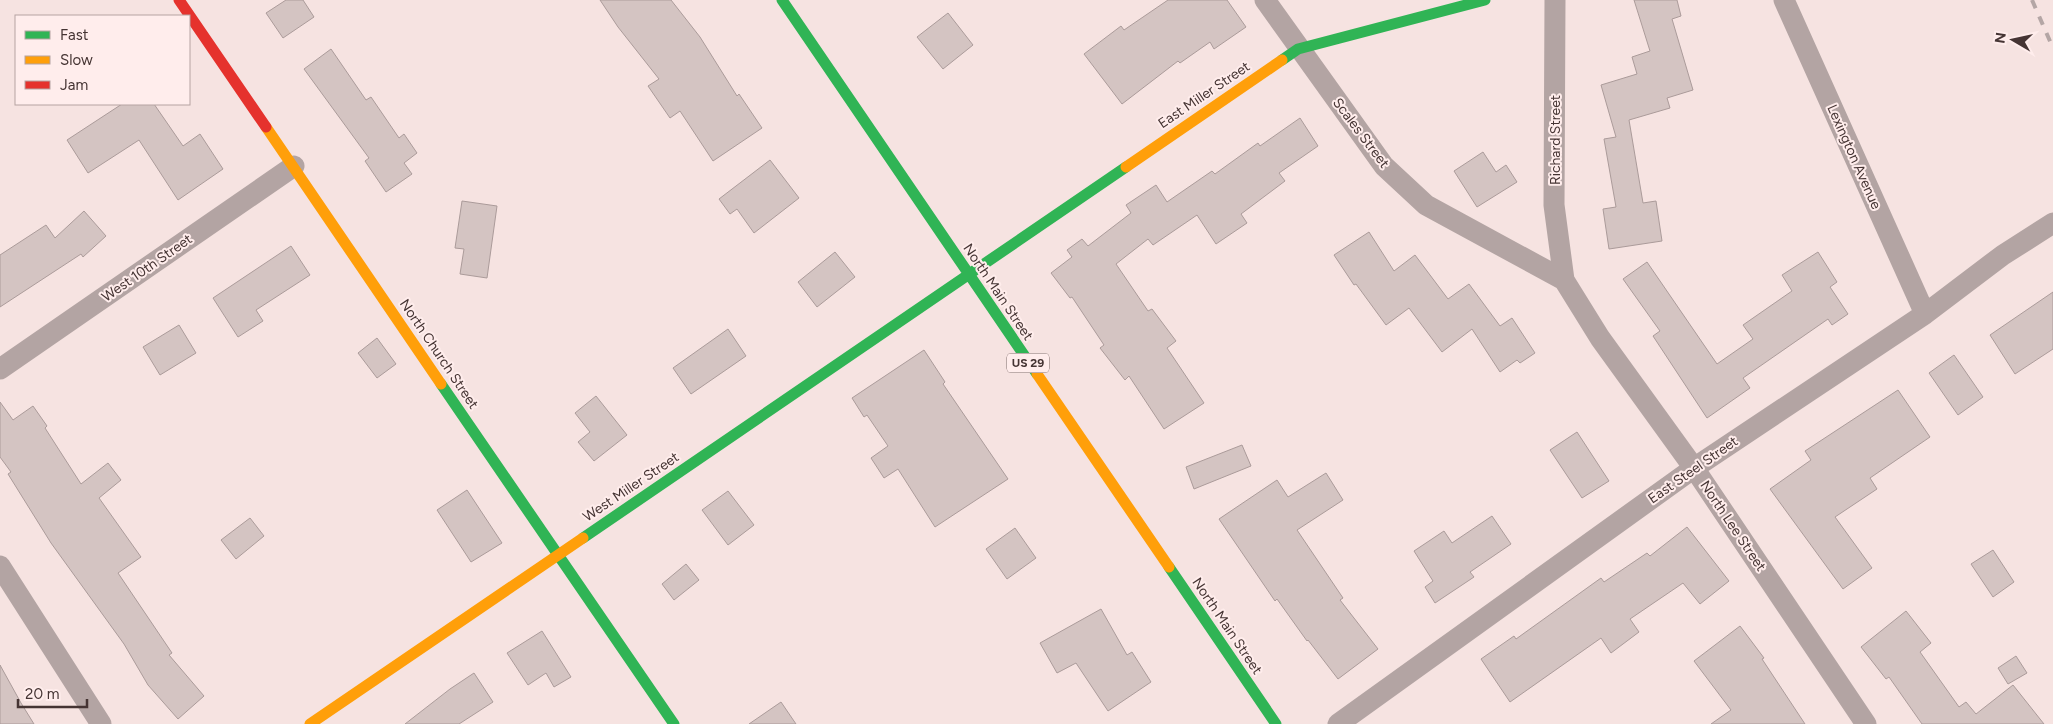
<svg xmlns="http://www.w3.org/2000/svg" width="2053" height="724" viewBox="0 0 2053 724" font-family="Figtree,sans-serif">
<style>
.building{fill:#d4c4c2;stroke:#ab9b9a}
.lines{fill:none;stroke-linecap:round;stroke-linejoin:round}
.street{stroke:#b3a4a3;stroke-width:21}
.fast{stroke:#30b455;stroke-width:11}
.slow{stroke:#ff9f0a;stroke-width:11}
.jam{stroke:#e5322d;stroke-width:11}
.rail{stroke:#b4a6a5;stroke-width:4;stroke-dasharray:9 9;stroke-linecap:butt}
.labels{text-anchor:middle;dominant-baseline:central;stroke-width:4;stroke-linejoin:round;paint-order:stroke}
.shield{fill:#ffedec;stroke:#7d6c6a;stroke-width:1}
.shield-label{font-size:12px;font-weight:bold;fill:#453433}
.street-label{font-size:14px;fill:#453433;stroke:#ffedec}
</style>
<rect width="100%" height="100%" fill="#f6e3e1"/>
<path class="building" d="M 286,0 L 303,0 L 314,17 L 283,38 L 266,13 Z
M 600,0 L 671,0 L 700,37 L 737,96 L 739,94 L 762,128 L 713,161 L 680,111 L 670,118 L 648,86 L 659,79 L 618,27 Z
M 1168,0 L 1227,0 L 1246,27 L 1214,49 L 1210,42 L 1180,63 L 1178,61 L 1122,104 L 1084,54 L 1121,26 L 1124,30 Z
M 1634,0 L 1677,0 L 1681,16 L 1672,19 L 1693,90 L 1667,98 L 1670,108 L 1629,120 L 1643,203 L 1656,201 L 1662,241 L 1609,249 L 1603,209 L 1616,207 L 1604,139 L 1616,137 L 1601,85 L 1637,74 L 1632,57 L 1650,51 Z
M 948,13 L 973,45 L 943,69 L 917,37 Z
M 331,49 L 366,100 L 371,97 L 399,138 L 404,134 L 417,153 L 404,163 L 412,174 L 386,192 L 365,161 L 369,158 L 304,69 Z
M 122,104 L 154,104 L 183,146 L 200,134 L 223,169 L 178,200 L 139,140 L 88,173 L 67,140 Z
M 1300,118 L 1318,146 L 1279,173 L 1285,181 L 1241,214 L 1247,223 L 1216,244 L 1197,215 L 1153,245 L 1148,239 L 1116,264 L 1148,311 L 1152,309 L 1176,341 L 1167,348 L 1204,403 L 1164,429 L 1129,376 L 1125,380 L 1100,348 L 1104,345 L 1072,297 L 1070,298 L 1051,273 L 1072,257 L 1067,250 L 1082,239 L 1088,246 L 1131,213 L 1126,205 L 1156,185 L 1167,202 L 1212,171 L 1215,174 L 1258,143 L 1260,146 Z
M 1483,152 L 1496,172 L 1506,165 L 1517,182 L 1477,207 L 1454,171 Z
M 770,160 L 799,198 L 754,233 L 737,209 L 730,214 L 719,199 Z
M 462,201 L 497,206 L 487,278 L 460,274 L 464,249 L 455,248 Z
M 84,211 L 106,236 L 83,257 L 81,254 L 0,307 L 0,255 L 46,225 L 55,238 Z
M 1369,232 L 1394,271 L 1415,255 L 1448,299 L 1469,284 L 1500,326 L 1512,318 L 1535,353 L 1520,363 L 1517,360 L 1500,372 L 1472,329 L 1442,352 L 1409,308 L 1386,325 L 1356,284 L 1354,285 L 1334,255 Z
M 291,246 L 310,275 L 256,310 L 263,321 L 238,337 L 213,298 Z
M 835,252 L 855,277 L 817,307 L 798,282 Z
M 1818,252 L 1837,282 L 1830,287 L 1848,314 L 1832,325 L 1828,319 L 1743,378 L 1750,388 L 1707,418 L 1653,336 L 1660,331 L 1623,279 L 1647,262 L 1717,364 L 1753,339 L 1743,325 L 1792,291 L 1782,275 Z
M 2053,292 L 2053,349 L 2015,374 L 1990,335 Z
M 179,325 L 196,353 L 160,375 L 143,347 Z
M 728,329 L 746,356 L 691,394 L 673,368 Z
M 377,338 L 396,364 L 377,378 L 358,353 Z
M 924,350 L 945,382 L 943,384 L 1008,479 L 935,527 L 898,469 L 884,478 L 871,458 L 888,446 L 867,415 L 864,417 L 852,398 Z
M 1954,355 L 1983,397 L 1958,415 L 1929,373 Z
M 1898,390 L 1930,437 L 1870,478 L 1877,489 L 1835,517 L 1872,568 L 1843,589 L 1770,489 L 1811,460 L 1805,451 Z
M 596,396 L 627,435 L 594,461 L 578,442 L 590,432 L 575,413 Z
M 0,402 L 13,420 L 33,406 L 47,426 L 45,428 L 81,484 L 108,463 L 121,480 L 99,498 L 141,557 L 118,573 L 172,653 L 169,655 L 204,696 L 178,719 L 148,685 L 124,644 L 51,543 L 8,474 L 11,472 L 0,457 Z
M 1577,432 L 1609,481 L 1582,498 L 1550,450 Z
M 1242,445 L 1251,466 L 1194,489 L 1186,467 Z
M 1326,473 L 1343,500 L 1297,530 L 1343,598 L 1340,600 L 1378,649 L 1338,679 L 1308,640 L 1307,641 L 1277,599 L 1275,601 L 1219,519 L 1277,480 L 1288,497 Z
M 467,490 L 502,543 L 471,562 L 437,510 Z
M 728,491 L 754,525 L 728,545 L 702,510 Z
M 1492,516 L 1511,544 L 1470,572 L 1474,577 L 1435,603 L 1425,587 L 1433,581 L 1414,551 L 1444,531 L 1452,543 Z
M 250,518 L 264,536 L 236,559 L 221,540 Z
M 1687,527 L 1729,581 L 1700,604 L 1683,583 L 1630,619 L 1639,632 L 1611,653 L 1601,638 L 1510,702 L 1481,659 L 1514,636 L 1516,639 L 1601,578 L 1604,582 L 1647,553 L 1650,556 Z
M 1015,528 L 1036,558 L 1007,579 L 986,549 Z
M 1993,550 L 2014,582 L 1993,597 L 1971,564 Z
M 686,564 L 699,580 L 674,600 L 662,584 Z
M 1101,609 L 1127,655 L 1132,652 L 1151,682 L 1108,711 L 1076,663 L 1057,673 L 1040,643 Z
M 1906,611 L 1931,643 L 1920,652 L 1959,707 L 1966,702 L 1976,714 L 2013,685 L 2044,724 L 1922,724 L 1889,677 L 1886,679 L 1861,647 Z
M 1740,626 L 1764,658 L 1762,659 L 1805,724 L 1711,724 L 1731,710 L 1694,661 Z
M 542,631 L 571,677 L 554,687 L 546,673 L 528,685 L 507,653 Z
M 2016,656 L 2027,673 L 2008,684 L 1998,668 Z
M 0,665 L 21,703 L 34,724 L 0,724 Z
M 474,673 L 493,702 L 459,724 L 405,724 L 450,689 Z
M 781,702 L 796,724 L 749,724 Z"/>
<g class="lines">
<path class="street" d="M 1265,0 L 1384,166 L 1426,205 L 1564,280
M 1555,0 L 1554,205 L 1564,280 L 1600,338 L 1694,468 L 1866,724
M 1784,0 L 1925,314
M 0,369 L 294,166
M 0,566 L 101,724
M 1338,724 L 1694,468 L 1925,314 L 2003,255 L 2053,223"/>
<path class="fast" d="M 782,0 L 1037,374
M 1282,60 L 1298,49 L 1485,0
M 441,384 L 674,724
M 583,538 L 1126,167
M 1169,567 L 1276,724"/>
<path class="slow" d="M 266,127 L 441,384
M 1126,167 L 1282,60
M 1037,374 L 1169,567
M 310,724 L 583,538"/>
<path class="jam" d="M 179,0 L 266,127"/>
<path class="rail" d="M 2032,0 L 2053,48"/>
</g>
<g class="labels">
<rect class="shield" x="1007" y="353.5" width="42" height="19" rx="4"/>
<g class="shield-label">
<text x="1028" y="363">US 29</text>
</g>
<g class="street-label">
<text transform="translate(1204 95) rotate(-34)">East Miller Street</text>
<text transform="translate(1361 133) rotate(53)">Scales Street</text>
<text transform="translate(1555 140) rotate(-90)">Richard Street</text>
<text transform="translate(1854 157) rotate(66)">Lexington Avenue</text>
<text transform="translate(147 268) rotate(-35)">West 10th Street</text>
<text transform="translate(998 292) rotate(56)">North Main Street</text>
<text transform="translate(439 354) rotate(56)">North Church Street</text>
<text transform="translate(1693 470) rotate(-35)">East Steel Street</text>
<text transform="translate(631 487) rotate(-34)">West Miller Street</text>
<text transform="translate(1733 526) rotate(56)">North Lee Street</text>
<text transform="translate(1227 626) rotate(56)">North Main Street</text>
</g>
</g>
<rect x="15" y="15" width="175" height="90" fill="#ffedec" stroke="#b5a3a2"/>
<rect x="25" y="31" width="25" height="8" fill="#30b455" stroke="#b5a3a2"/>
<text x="60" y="40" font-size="15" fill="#453433">Fast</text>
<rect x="25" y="56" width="25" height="8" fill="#ff9f0a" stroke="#b5a3a2"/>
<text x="60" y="65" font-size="15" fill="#453433">Slow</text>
<rect x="25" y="81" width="25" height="8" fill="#e5322d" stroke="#b5a3a2"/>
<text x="60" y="90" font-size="15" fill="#453433">Jam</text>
<g transform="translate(2013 40) rotate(279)" stroke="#ffedec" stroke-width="4" paint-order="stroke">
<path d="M0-4L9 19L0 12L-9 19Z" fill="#453433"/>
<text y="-8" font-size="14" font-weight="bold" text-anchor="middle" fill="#453433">N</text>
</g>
<path d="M18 699v8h69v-8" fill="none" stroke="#453433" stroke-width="2.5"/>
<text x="25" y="699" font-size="15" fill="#453433" stroke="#ffedec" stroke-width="4" paint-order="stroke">20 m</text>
</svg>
